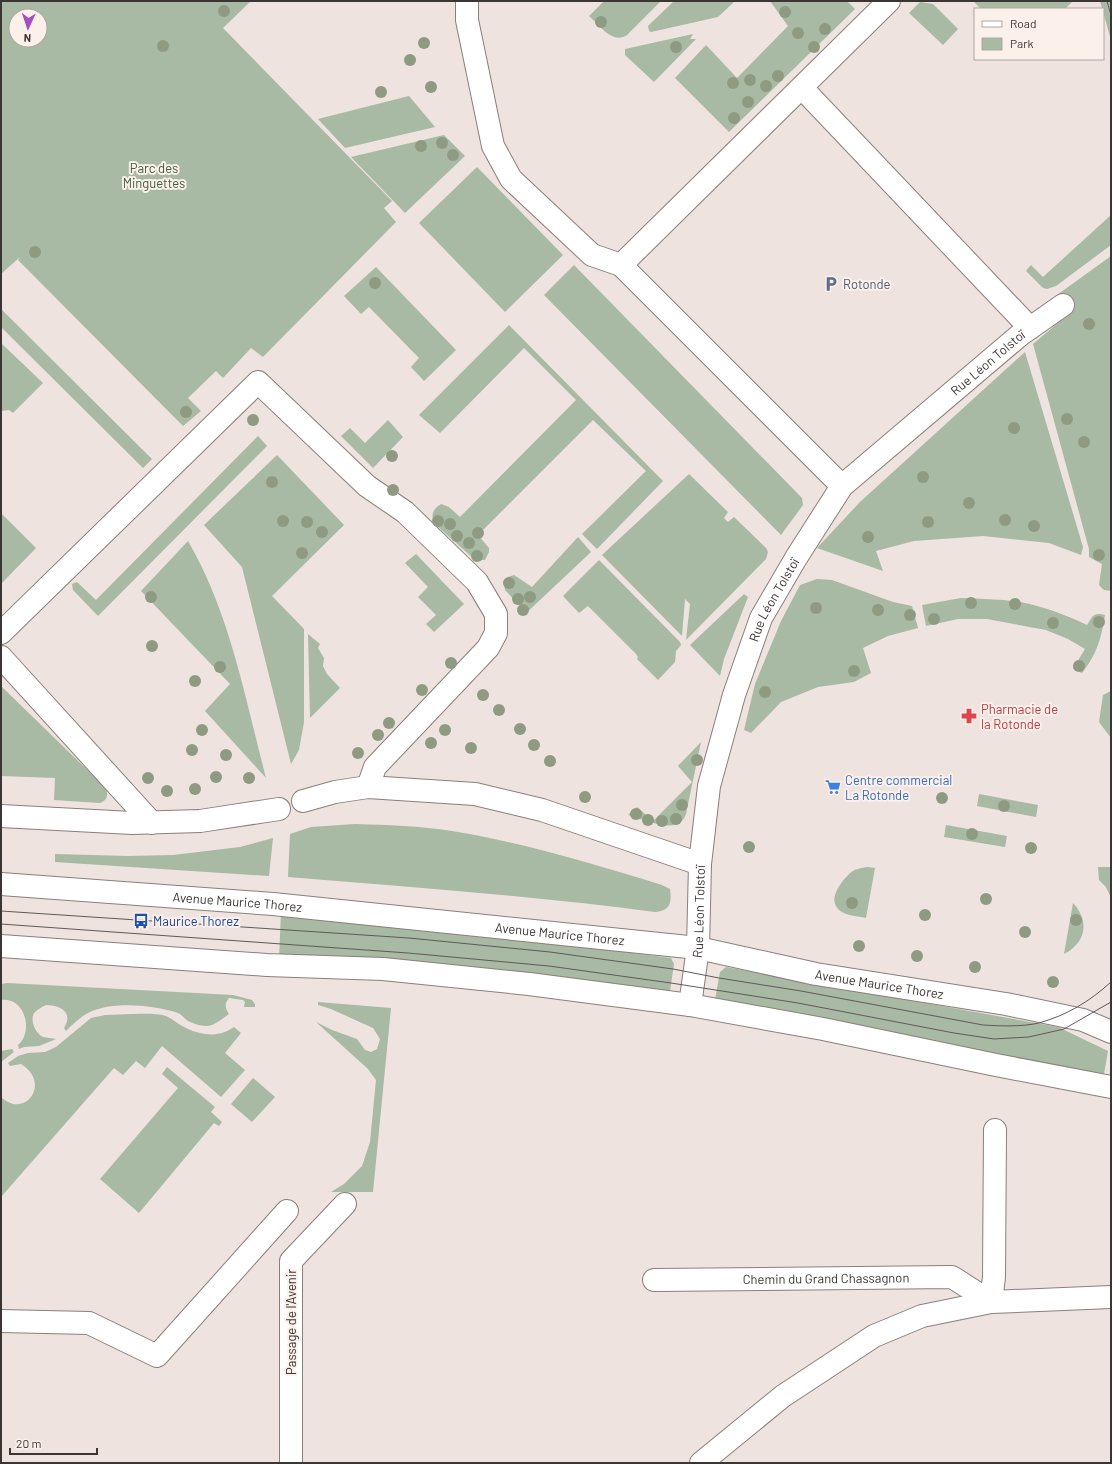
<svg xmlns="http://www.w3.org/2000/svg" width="1112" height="1464" viewBox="0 0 1112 1464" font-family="Barlow,sans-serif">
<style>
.green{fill:#a8b9a4;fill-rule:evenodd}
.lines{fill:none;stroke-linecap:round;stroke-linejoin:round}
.minor-casing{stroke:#8a7f7b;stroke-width:24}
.minor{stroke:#fff;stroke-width:22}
.tram{stroke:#605a58;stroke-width:1}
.tree{fill:#8e9b82}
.labels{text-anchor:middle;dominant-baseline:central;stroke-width:4;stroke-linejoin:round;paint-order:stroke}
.park-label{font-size:13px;fill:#3f6037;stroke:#fcf0eb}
.service-label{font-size:13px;fill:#4e5e75;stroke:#fcf0eb;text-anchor:start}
.street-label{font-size:13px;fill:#3b3634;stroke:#fcf0eb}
.health-label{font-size:13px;fill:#be3a42;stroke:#fcf0eb;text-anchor:start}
.shop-label{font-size:13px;fill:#366cbe;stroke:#fcf0eb;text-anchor:start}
.transit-label{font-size:13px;fill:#164399;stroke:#fcf0eb;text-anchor:start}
</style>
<rect width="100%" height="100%" fill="#eee3de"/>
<path class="green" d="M 1,1 L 251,1 L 223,28 L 392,201 L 384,208 L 396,222 L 263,357 L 251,348 L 223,378 L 216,371 L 188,398 L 201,411 L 183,426 L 18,260 L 20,257 L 1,274 ZM 16,16 L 40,16 L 40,40 L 16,40 Z
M 604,1 L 661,1 L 627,35 C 613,45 599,25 589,16 Z
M 674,1 L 735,1 L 718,17 L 651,32 L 649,31 L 648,26 Z
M 770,1 L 847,1 L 855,9 L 729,132 L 675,78 L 706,45 L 737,78 L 788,26 Z
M 973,1 L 1073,1 L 1065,9 L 981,9 Z
M 1100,1 L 1111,1 L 1111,40 Z
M 920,2 L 933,4 L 958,29 L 943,45 L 909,13 Z
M 693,34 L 690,39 L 696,39 L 654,82 L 625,55 L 625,49 Z
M 409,96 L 435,127 L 345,148 L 318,119 Z
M 444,135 L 465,156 L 405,213 L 351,157 Z
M 477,167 L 563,255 L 505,312 L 419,223 Z
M 1111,215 L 1111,245 L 1056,286 L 1047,289 L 1043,288 L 1026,271 L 1031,265 L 1043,277 Z
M 1111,256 L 1111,591 L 1104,590 L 1099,585 L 1102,564 L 1089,557 L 1089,549 L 1033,344 L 1072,311 L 1057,295 Z
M 574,265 L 802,498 L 803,505 L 781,535 L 544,295 Z
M 376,267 L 456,350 L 424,381 L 411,367 L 419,358 L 369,307 L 361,314 L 344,296 Z
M 1,309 L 152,459 L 143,468 L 1,327 Z
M 509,325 L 663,481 L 597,549 L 582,534 L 646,471 L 593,420 L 478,535 L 489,548 L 489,552 L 485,560 L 480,560 L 474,559 L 435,524 C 430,515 433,509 441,504 L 449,507 L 460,517 L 576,400 L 524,348 L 440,433 L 419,415 Z
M 1,343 L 43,383 L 13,413 L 9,410 L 1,411 Z
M 1025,352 L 1083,547 L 1081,555 L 1049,543 L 983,536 L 914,541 L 876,551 L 883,571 L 817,548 L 860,502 Z
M 388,420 L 403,437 L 373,468 L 341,436 L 350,428 L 365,443 Z
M 258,436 L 267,446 L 98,616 L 73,590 L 72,584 L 77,582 L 96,600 Z
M 277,455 L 344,525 L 272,596 L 304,629 L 304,722 L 299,750 L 291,764 L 242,567 L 204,525 Z
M 689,474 L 728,512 L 724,518 L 728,522 L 734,517 L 766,548 L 768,552 L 766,559 L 686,640 L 690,604 L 685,599 L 682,636 L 602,555 Z
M 1,513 L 36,548 L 1,584 Z
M 578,537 L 591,552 L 523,616 L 519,605 L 505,590 L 504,583 L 508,577 L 514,575 L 532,587 Z
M 188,541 C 230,613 245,698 266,778 L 205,711 L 230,684 L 141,591 Z
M 416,554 L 464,604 L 434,632 L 426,624 L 436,615 L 418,597 L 428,587 L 405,563 Z
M 599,560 L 680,642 L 681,645 L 676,651 L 675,662 L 658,680 L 637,659 L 638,657 L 636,654 L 588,606 L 579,613 L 563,596 Z
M 817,579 L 832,580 L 893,602 L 912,606 L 918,628 L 888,636 L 863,648 L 871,673 L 854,682 L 818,687 L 781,702 L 751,733 L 744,730 L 755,684 L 781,621 L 800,585 Z
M 744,594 L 748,597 L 724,659 L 720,676 L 690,645 Z
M 961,598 C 980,599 1000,599 1020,602 C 1043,606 1066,615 1087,625 C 1093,616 1093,612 1105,615 C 1101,639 1097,654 1082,673 L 1073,669 L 1085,649 L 1068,639 L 1046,630 L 987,619 L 958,619 L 926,626 L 922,605 Z
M 308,634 L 320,644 L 318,648 L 324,658 L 323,666 L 327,674 L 340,688 L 310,718 Z
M 1,686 L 106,788 C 108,795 108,800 100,803 L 54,800 L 55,778 L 1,776 Z
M 1111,691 L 1111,738 L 1099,722 L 1103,695 Z
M 701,742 L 686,814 C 678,837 645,819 628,815 L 637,807 L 653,821 L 692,782 L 678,766 Z
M 979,794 L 1038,805 L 1036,817 L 977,806 Z
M 355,824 C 387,825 420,826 452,831 C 524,843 593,864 662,885 L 670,889 C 672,903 670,911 655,912 C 533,896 410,887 288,877 L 290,834 L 311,827 Z
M 946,825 L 1007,836 L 1005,847 L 944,837 Z
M 273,838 L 269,876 L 55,862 L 55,854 L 128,856 L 173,855 L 240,847 Z
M 867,867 L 875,868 L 866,918 C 858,916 846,916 839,910 C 827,899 841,882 850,873 C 855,869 861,868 867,867 Z
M 1098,867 L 1111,867 L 1111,898 L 1106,887 L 1099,880 Z
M 1073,903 C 1090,921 1086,943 1064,954 Z
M 281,912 L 530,939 L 671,958 L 674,964 L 670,991 L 664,995 L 279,959 Z
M 726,967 L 1058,1027 L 1108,1051 L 1104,1074 L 718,1002 L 715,1000 L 720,972 Z
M 7,983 L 233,995 L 252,1000 L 255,1004 L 255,1007 L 244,1007 L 245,1002 L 243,1000 L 229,998 C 224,1004 225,1008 229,1014 C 223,1018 215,1025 208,1026 C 201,1026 194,1024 188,1021 C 184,1018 182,1015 178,1013 C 154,1005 113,1001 90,1012 C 81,1016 73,1024 66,1031 L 64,1028 C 74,1012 60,1005 46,1005 C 42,1007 38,1009 35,1012 C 29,1019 35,1033 43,1037 C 47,1038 52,1038 56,1039 L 39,1046 L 24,1047 L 19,1049 L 18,1045 C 34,1032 25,996 1,1000 L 1,984 Z
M 318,1002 L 391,1008 L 373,1192 L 331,1192 L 344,1184 L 362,1166 L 370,1142 L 376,1080 L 368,1069 L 316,1022 L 332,1030 L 357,1039 L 365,1050 L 371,1052 L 377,1049 L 380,1039 L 373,1028 L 331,1009 L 318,1005 Z
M 132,1014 C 142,1014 156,1013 166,1016 C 171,1018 177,1023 182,1026 C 199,1035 217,1039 234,1027 L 241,1033 L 225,1053 L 245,1070 L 221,1097 L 162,1046 L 145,1068 L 136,1061 L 123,1075 L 114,1068 L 1,1197 L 1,1097 C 25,1120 52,1083 21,1064 L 10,1066 L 8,1063 L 18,1056 L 28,1053 L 45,1052 L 56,1047 L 91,1018 L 105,1015 Z
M 12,1049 L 14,1052 L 1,1062 L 1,1051 Z
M 167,1067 L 215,1107 L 211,1112 L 222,1122 L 219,1126 L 214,1123 L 139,1213 L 100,1179 L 178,1088 L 162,1074 Z
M 253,1078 L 275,1097 L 252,1122 L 231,1104 Z"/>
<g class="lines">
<defs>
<g id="minor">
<path d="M 467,1 L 467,20 L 493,146 L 511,179 L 592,255 L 621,265 L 842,486"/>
<path d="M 802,88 L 1030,328"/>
<path d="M 621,265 L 889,1"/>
<path d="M 1,633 L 258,382 L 367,486 L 405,512 L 477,582 L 496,614 L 496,633 L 488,648 L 375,767 L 368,787"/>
<path d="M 1,657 L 152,823"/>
<path d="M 303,801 L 335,792 L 368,787 L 475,794 L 542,810 L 700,864"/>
<path d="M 1,816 L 132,823 L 200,821 L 279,809"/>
<path id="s1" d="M 1,884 L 273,904 L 698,948 L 816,974 L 1006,1004 L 1083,1020 L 1111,1032"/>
<path d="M 1,946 L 267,965 L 383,969 L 529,984 L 690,1005 L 823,1029 L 996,1065 L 1111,1087"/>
<path id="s2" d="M 690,1005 L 698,948 L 700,864 L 709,786 L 734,695 L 761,618 L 796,558 L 842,486 L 1020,335 L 1063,305"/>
<path id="s3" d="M 654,1280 L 952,1277 L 991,1302 L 994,1277 L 995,1130"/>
<path d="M 1,1321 L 89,1323 L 157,1356 L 287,1211"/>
<path d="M 291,1463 L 291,1261 L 345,1204"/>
<path d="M 701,1463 L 783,1396 L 874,1336 L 922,1316 L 991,1302 L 1111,1297"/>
</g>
</defs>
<use href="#minor" class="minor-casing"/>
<use href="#minor" class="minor"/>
<path class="tram" d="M 1107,1 L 1111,15
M 1,911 L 409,938 L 550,952 L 673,969 L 719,978 L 801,991 L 983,1025 C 1001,1026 1021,1027 1039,1023 C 1067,1015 1089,1002 1111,982
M 1,924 L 408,953 L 549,966 L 671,983 L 798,1003 L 954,1033 L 994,1039 L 1029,1037 L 1064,1029 L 1111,1002"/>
</g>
<g class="tree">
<circle cx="224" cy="11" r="6"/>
<circle cx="785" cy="12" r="6"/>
<circle cx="601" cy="22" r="6"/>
<circle cx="825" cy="29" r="6"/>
<circle cx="798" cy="33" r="6"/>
<circle cx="424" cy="43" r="6"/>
<circle cx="163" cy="46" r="6"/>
<circle cx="676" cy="47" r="6"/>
<circle cx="814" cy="47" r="6"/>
<circle cx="410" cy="60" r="6"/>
<circle cx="778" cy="76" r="6"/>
<circle cx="750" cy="80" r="6"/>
<circle cx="733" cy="83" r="6"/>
<circle cx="766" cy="86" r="6"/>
<circle cx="431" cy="87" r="6"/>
<circle cx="381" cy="92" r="6"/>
<circle cx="748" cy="102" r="6"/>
<circle cx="734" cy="118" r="6"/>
<circle cx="442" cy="143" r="6"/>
<circle cx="421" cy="146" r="6"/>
<circle cx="453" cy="155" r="6"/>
<circle cx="35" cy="252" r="6"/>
<circle cx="375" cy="283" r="6"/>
<circle cx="1089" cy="324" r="6"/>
<circle cx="186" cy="412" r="6"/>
<circle cx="1067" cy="419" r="6"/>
<circle cx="253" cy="420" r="6"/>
<circle cx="1014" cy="428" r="6"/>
<circle cx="1084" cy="442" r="6"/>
<circle cx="392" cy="456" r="6"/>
<circle cx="923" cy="477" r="6"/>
<circle cx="272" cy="482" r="6"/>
<circle cx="393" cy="490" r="6"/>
<circle cx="969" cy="503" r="6"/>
<circle cx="1005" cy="520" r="6"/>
<circle cx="283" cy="521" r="6"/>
<circle cx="438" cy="521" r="6"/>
<circle cx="307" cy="522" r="6"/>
<circle cx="928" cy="522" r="6"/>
<circle cx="450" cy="524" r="6"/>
<circle cx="1034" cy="526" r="6"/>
<circle cx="322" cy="532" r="6"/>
<circle cx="478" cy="533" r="6"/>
<circle cx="457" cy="536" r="6"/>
<circle cx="868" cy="537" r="6"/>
<circle cx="469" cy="543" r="6"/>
<circle cx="302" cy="553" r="6"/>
<circle cx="1099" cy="555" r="6"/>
<circle cx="477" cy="556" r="6"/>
<circle cx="509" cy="583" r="6"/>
<circle cx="151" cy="597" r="6"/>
<circle cx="530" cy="597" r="6"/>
<circle cx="518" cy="599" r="6"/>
<circle cx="971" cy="603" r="6"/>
<circle cx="1015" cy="604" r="6"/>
<circle cx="816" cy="608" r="6"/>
<circle cx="523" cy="610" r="6"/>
<circle cx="878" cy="610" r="6"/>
<circle cx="910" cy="615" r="6"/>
<circle cx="934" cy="619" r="6"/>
<circle cx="1099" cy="622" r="6"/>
<circle cx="1053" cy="623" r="6"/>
<circle cx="152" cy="646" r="6"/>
<circle cx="451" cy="663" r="6"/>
<circle cx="1079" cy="666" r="6"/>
<circle cx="220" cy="667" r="6"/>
<circle cx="854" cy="671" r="6"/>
<circle cx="195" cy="681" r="6"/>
<circle cx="422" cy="690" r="6"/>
<circle cx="765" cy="692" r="6"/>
<circle cx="483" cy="695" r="6"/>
<circle cx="499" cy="710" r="6"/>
<circle cx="389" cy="723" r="6"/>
<circle cx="520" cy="729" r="6"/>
<circle cx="202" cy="730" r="6"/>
<circle cx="445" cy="730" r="6"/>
<circle cx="378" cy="735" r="6"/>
<circle cx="431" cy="743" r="6"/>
<circle cx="534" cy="745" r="6"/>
<circle cx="471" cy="748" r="6"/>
<circle cx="192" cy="750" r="6"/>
<circle cx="358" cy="753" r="6"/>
<circle cx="226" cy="755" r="6"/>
<circle cx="697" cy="760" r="6"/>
<circle cx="550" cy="761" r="6"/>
<circle cx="216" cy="777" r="6"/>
<circle cx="148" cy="778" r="6"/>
<circle cx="249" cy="778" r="6"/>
<circle cx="195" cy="789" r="6"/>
<circle cx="167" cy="791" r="6"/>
<circle cx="585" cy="797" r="6"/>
<circle cx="942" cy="798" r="6"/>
<circle cx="682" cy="805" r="6"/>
<circle cx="1004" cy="806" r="6"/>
<circle cx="636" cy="814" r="6"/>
<circle cx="676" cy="819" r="6"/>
<circle cx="648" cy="820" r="6"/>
<circle cx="662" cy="821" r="6"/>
<circle cx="972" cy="834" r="6"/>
<circle cx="749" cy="847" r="6"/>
<circle cx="1031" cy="848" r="6"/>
<circle cx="986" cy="899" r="6"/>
<circle cx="852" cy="903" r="6"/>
<circle cx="925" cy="915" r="6"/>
<circle cx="1076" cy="920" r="6"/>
<circle cx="1025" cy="932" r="6"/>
<circle cx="859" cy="946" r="6"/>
<circle cx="917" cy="956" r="6"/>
<circle cx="975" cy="967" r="6"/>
<circle cx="1053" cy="982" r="6"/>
</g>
<defs>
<symbol id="parking-bare" viewBox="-9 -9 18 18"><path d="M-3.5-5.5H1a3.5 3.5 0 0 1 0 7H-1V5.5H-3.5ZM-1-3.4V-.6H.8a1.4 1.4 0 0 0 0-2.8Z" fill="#5c6f8a" stroke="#fcf0eb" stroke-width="2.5" paint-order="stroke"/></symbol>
<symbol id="pharmacy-bare" viewBox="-9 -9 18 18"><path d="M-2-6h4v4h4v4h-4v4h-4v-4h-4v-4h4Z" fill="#e0444e" stroke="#fcf0eb" stroke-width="2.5" paint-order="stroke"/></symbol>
<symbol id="supermarket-bare" viewBox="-9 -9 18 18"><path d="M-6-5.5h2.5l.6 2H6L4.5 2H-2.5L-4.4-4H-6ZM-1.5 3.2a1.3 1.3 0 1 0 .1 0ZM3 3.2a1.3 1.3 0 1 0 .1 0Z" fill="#3f7fe0" stroke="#fcf0eb" stroke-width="2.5" paint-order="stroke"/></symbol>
<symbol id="bus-bare" viewBox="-9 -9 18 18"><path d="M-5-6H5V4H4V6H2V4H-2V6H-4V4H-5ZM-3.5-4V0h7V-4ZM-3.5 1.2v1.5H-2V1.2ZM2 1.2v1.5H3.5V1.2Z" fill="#1a4fb4" stroke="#fcf0eb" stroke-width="2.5" paint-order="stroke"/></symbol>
</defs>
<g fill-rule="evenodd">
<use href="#parking-bare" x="820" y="273" width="22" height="22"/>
<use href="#pharmacy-bare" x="958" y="705" width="22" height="22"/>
<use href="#supermarket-bare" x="822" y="776" width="22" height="22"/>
<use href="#bus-bare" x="130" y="910" width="22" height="22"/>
</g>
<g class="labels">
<g class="park-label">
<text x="154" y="168">Parc des<tspan x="154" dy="15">Minguettes</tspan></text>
</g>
<g class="service-label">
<text x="843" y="284">Rotonde</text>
</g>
<g class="street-label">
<text stroke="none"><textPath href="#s2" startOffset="742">Rue Léon Tolstoï</textPath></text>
<text stroke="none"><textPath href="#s2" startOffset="418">Rue Léon Tolstoï</textPath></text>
<text stroke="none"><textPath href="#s1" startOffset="237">Avenue Maurice Thorez</textPath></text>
<text stroke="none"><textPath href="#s2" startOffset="94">Rue Léon Tolstoï</textPath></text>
<text stroke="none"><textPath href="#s1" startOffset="561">Avenue Maurice Thorez</textPath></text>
<text stroke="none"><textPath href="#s1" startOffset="885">Avenue Maurice Thorez</textPath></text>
<text stroke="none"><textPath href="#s3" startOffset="172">Chemin du Grand Chassagnon</textPath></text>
<text transform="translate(291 1322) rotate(-90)">Passage de l'Avenir</text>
</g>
<g class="health-label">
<text x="981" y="709">Pharmacie de<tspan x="981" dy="15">la Rotonde</tspan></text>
</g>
<g class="shop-label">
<text x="845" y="780">Centre commercial<tspan x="845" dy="15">La Rotonde</tspan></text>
</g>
<g class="transit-label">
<text x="153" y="921">Maurice Thorez</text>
</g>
</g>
<rect width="1112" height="1464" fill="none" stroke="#3b3634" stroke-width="4"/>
<rect x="974" y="8" width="130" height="52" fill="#fcf0eb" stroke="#afa6a2"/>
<rect x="982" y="21" width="20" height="6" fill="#ffffff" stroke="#afa6a2"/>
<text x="1010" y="28" font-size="12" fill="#3b3634">Road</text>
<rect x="982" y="38" width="20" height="12" fill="#a8b9a4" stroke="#afa6a2"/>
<text x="1010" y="48" font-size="12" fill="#3b3634">Park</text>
<g transform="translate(28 28) rotate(183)"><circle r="19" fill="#fcf0eb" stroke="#afa6a2"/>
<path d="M0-3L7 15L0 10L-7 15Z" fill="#a450bf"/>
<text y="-6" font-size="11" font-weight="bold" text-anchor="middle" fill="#3b3634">N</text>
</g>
<path d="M10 1448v6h87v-6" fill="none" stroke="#3b3634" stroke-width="2"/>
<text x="16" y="1448" font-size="12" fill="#3b3634" stroke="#fcf0eb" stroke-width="3" paint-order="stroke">20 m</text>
</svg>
